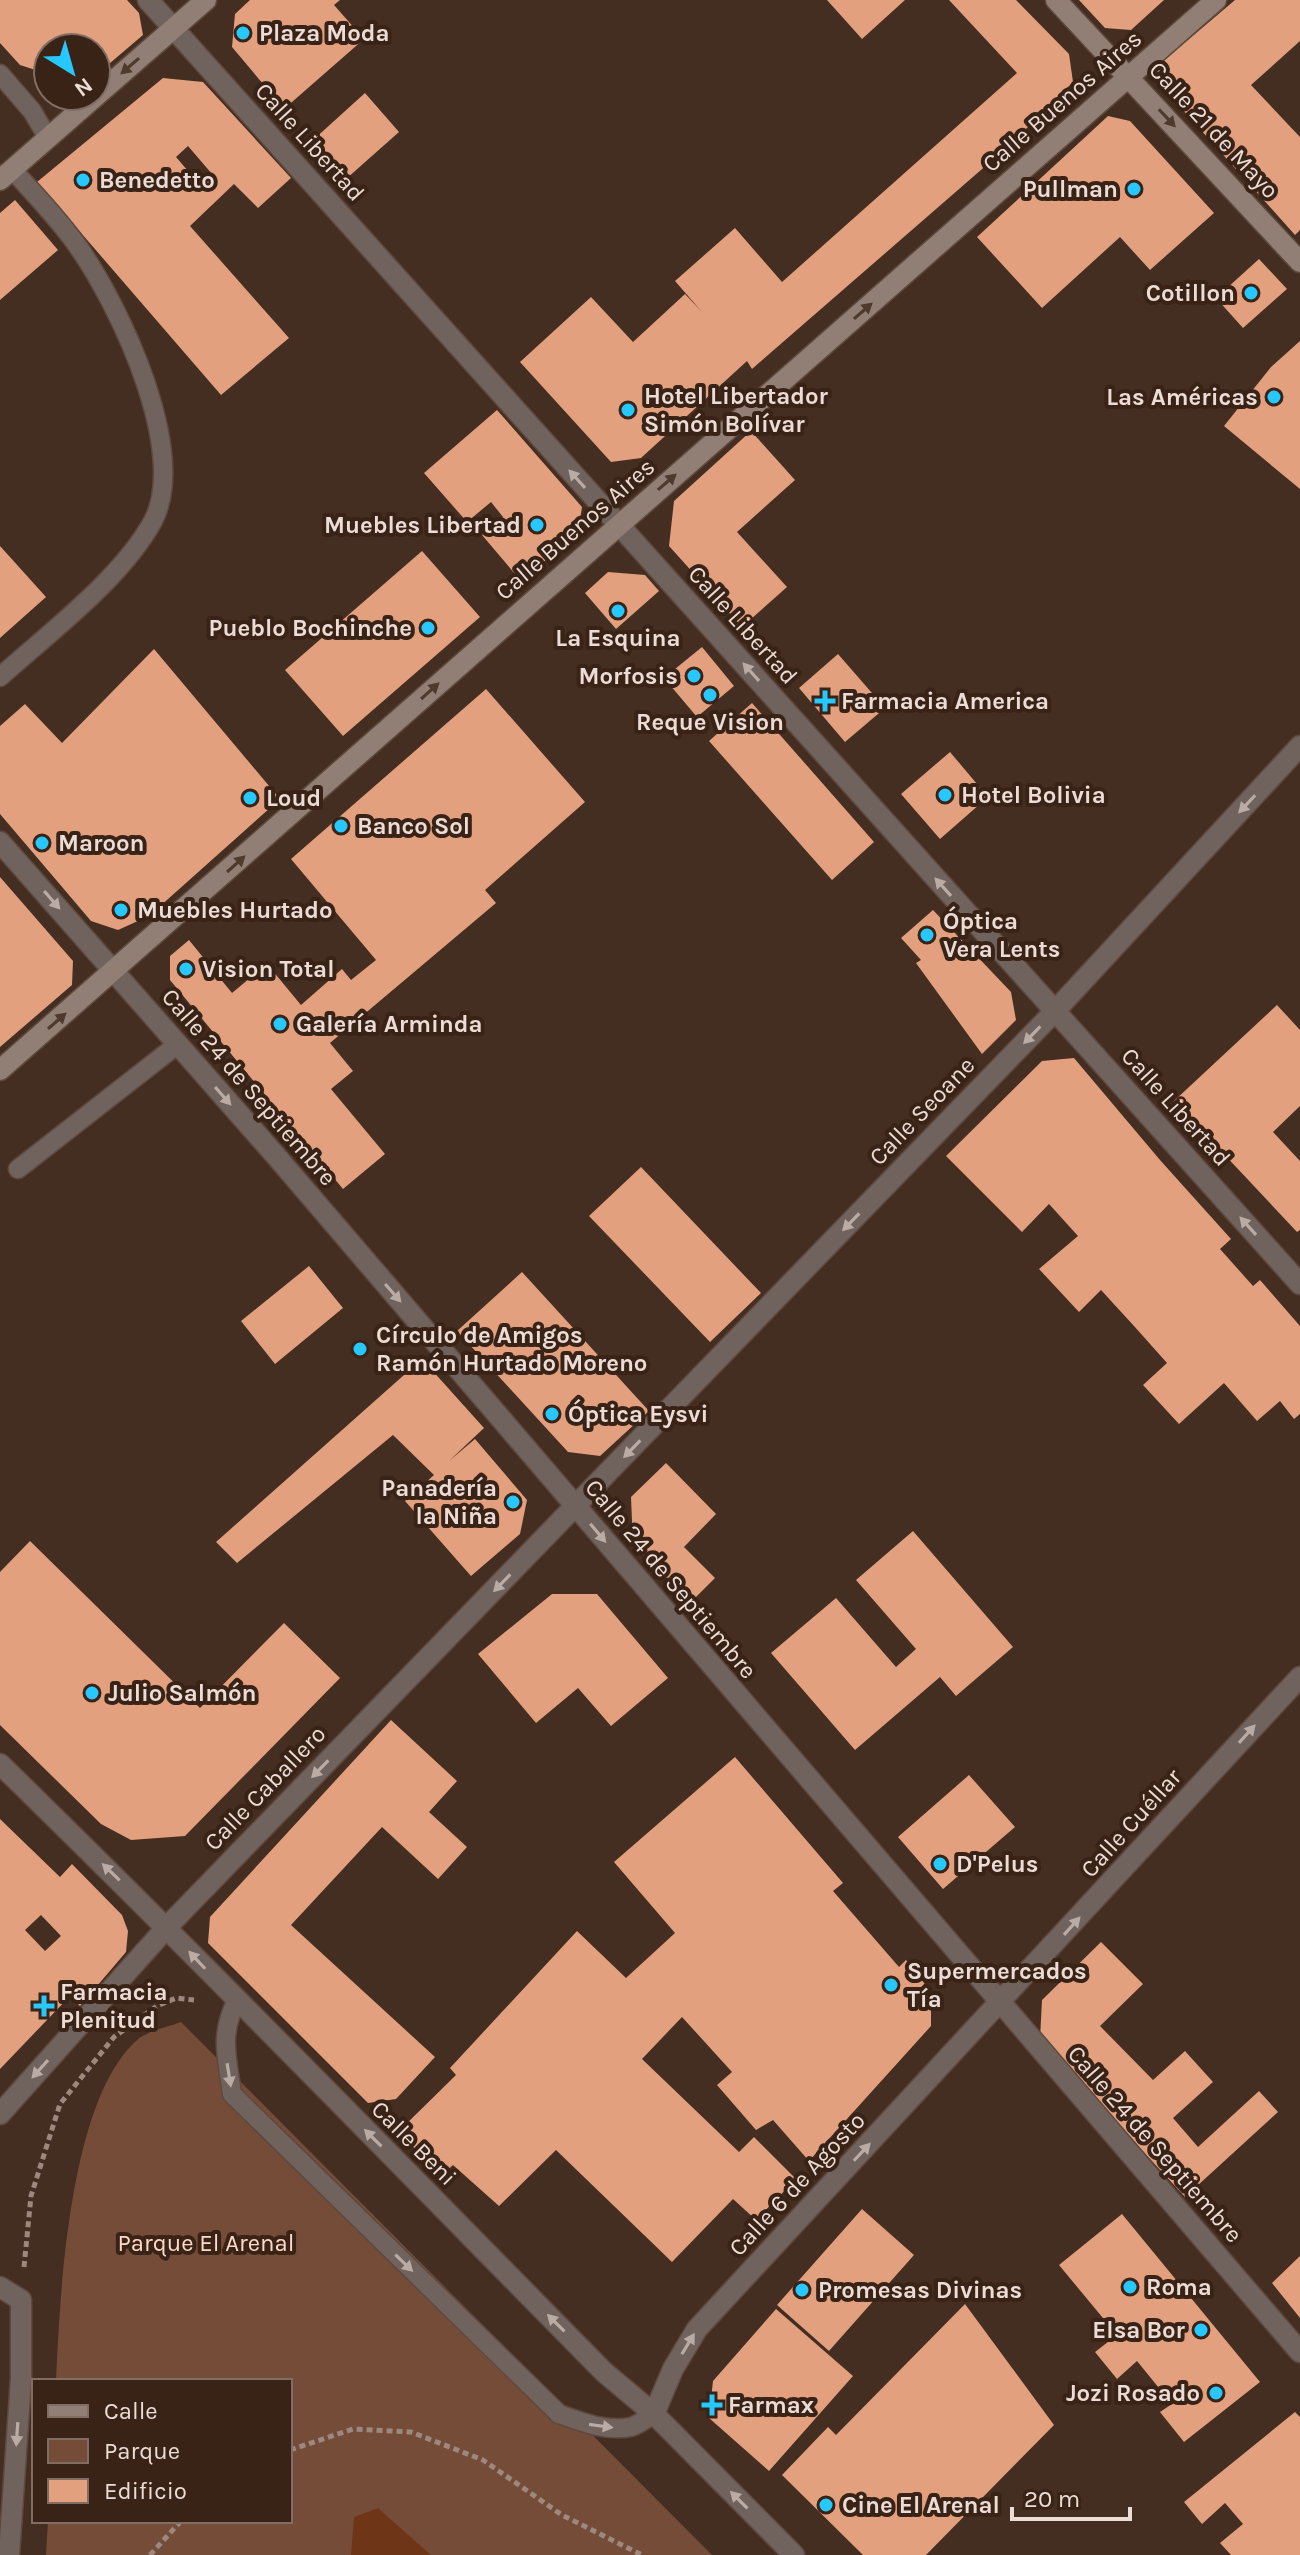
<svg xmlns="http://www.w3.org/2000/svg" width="1300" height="2555" viewBox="0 0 1300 2555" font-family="Karla,sans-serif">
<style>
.green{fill:#754c38}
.water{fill:#6e3616}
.building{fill:#e2a07f;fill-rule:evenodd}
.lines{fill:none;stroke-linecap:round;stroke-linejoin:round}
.lane-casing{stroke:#5f493e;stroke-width:21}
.street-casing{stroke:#5f493e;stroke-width:23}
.secondary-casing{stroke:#5f493e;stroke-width:23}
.path{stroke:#9c887f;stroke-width:5;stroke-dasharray:6 4;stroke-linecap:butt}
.lane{stroke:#70635e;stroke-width:18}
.street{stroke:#70635e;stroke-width:20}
.secondary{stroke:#917e75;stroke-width:20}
.oneway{fill:#4f3a2e}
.oneway2{fill:#baaca5}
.poi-dot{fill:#27c8fe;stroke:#392317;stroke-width:3}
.labels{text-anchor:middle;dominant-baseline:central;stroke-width:8;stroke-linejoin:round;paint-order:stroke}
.poi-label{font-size:24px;font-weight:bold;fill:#ecdcd5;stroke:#392317;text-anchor:start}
.street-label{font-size:24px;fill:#ecdcd5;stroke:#392317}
.park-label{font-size:24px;fill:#fed9c7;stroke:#392317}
</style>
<rect width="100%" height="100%" fill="#442d21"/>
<path class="green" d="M 181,2022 L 712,2555 L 46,2555 L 48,2521 L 290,2521 L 290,2381 L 56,2381 C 60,2293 69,2102 136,2041 C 146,2031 168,2027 181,2022 Z"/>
<path class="water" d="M 378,2508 L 431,2555 L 351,2555 L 354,2517 Z"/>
<path class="building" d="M 0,0 L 127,0 L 139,13 L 143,35 L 96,75 L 96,48 L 48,48 L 48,77 L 45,73 L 20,65 L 0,43 Z
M 250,0 L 340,0 L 334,5 L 364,39 L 284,109 L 232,47 L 235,14 Z
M 827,0 L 905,0 L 862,39 Z
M 949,0 L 1016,0 L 1069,54 L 1073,82 L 1012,143 L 752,369 L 747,361 L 641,458 L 611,462 L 520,362 L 591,297 L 633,342 L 685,294 L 702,312 L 675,281 L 735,228 L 782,282 L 1017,73 Z
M 1079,0 L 1164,0 L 1131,30 L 1105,28 Z
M 1235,0 L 1300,0 L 1300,41 L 1251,85 L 1300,137 L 1300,230 L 1295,235 L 1156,80 L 1156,67 Z
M 163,78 L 203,82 L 291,178 L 258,208 L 234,184 L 190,226 L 289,338 L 221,395 L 37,182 ZM 188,146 L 212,174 L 200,185 L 176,157 Z
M 365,93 L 399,132 L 346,179 L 312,141 Z
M 1108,116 L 1130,121 L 1214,213 L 1150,270 L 1120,237 L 1042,308 L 977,237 Z
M 15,200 L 58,250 L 0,300 L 0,213 Z
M 1259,259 L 1287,289 L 1243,328 L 1216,298 Z
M 1300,341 L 1300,489 L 1224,426 L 1271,367 Z
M 497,410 L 582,507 L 578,533 L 521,581 L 482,535 L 503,517 L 491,502 L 467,522 L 424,473 Z
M 751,431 L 795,480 L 737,532 L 787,587 L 742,627 L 669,546 L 674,501 Z
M 0,546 L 46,597 L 0,638 Z
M 422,551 L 480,617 L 343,736 L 285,670 Z
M 608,572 L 645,575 L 659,591 L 616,629 L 585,593 Z
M 702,647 L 734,686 L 697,717 L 664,678 Z
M 154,649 L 280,799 L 149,916 L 118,930 L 91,921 L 0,814 L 0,726 L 25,704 L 62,743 Z
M 838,654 L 885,708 L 845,742 L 799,688 Z
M 486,689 L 585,802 L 485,890 L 496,903 L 330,1043 L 353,1071 L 331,1089 L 385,1154 L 343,1189 L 170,980 L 170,956 L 189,940 L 232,993 L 267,964 L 301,1005 L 342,969 L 351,980 L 376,960 L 291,859 Z
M 752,703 L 874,842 L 832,880 L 709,741 Z
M 950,752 L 988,797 L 940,839 L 901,794 Z
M 0,877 L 73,961 L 72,985 L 0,1047 Z
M 933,910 L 1011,992 L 1016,1020 L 982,1054 L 916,963 L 921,960 L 901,938 Z
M 1277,1005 L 1300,1030 L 1300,1106 L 1273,1132 L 1300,1161 L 1300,1230 L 1297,1232 L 1174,1101 Z
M 1074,1058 L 1160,1160 L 1231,1239 L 1220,1249 L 1253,1286 L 1260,1280 L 1300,1326 L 1300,1414 L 1294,1419 L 1280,1401 L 1257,1421 L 1224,1383 L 1179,1424 L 1143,1385 L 1167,1363 L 1134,1326 L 1101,1290 L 1079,1312 L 1039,1269 L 1078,1236 L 1049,1204 L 1022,1232 L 946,1156 L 1042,1061 Z
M 641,1167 L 761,1293 L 710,1342 L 589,1216 Z
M 309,1266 L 343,1308 L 275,1364 L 241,1321 Z
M 522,1272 L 649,1411 L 600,1456 L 568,1452 L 457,1331 Z
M 422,1359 L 484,1428 L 449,1461 L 475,1439 L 527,1500 L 520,1534 L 471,1576 L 405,1501 L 434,1475 L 393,1435 L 237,1563 L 216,1542 Z
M 666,1463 L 716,1514 L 684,1547 L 715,1578 L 691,1602 L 633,1545 L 631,1497 Z
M 913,1531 L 1013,1647 L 956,1696 L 940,1677 L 855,1750 L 771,1653 L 836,1598 L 896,1667 L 916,1649 L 856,1580 Z
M 30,1541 L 200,1708 L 284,1623 L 340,1678 L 185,1836 L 131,1840 L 101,1824 L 0,1725 L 0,1572 Z
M 552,1594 L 597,1594 L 668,1678 L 611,1726 L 578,1688 L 536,1723 L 478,1654 Z
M 391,1720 L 457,1781 L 429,1812 L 467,1847 L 438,1879 L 382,1827 L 291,1925 L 435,2057 L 396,2099 L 368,2103 L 208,1943 L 210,1917 Z
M 735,1757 L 843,1883 L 833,1891 L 899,1967 L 906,1960 L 931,1992 L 931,2026 L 809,2161 L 773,2120 L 756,2130 L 717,2085 L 732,2072 L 682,2017 L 642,2059 L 739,2152 L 754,2137 L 796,2179 L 756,2220 L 733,2199 L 672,2262 L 556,2150 L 499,2206 L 453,2165 L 442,2175 L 398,2132 L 456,2075 L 450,2068 L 577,1931 L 626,1978 L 675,1933 L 614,1862 Z
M 969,1775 L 1015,1827 L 943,1889 L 898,1837 Z
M 0,1819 L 60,1877 L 72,1864 L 122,1915 L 128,1931 L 126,1952 L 80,2006 L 70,1996 L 0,2069 ZM 41,1915 L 61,1936 L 45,1951 L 25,1930 Z
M 1101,1942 L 1143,1984 L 1100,2026 L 1153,2080 L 1185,2051 L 1213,2082 L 1173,2118 L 1198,2147 L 1259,2091 L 1278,2112 L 1185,2197 L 1040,2039 L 1042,2000 Z
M 862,2209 L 914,2255 L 829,2351 L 777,2305 Z
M 1122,2214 L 1260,2382 L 1184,2442 L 1160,2412 L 1172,2404 L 1137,2361 L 1117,2379 L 1095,2352 L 1117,2335 L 1059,2265 Z
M 1300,2256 L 1300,2318 L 1272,2283 Z
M 965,2304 L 1054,2425 L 926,2555 L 863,2555 L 782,2475 L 828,2427 L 836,2435 Z
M 776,2309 L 853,2376 L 769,2471 L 709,2418 L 713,2381 Z
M 1295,2412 L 1300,2417 L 1300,2555 L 1231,2555 L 1220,2543 L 1243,2524 L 1225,2503 L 1202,2524 L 1184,2502 Z"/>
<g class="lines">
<defs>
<path id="lane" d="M 0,74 L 32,111 L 48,138
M 0,677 C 49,633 122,578 153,521 C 189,452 120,307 79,248 C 60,220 35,195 12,169
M 18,1169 L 178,1044
M 237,2000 C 219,2035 227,2057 232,2094 L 559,2414 C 581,2422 607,2432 631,2427 C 638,2425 647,2418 654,2414"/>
<path id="street" d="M 148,0 L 1300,1284
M 0,842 L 276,1156 L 1300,2352
M 0,1764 C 204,1963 403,2168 604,2372 L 654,2414 L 794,2555
M 0,2114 L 167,1927 L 1055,1011 L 1300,746
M 0,2287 L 21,2300 L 21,2379 L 9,2555
M 654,2414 L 673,2369 L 697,2329 L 1300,1677"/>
<path id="secondary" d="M 1056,0 L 1300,262
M 96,96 L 206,0
M 0,180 L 96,96
M 0,1070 L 1216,0"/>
</defs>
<use href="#lane" class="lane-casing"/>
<use href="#street" class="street-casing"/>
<use href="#secondary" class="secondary-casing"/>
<path class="path" d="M 24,2267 L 31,2196 L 60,2104 L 114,2037 L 157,2006 L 176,1998 L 194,2000
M 290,2450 L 353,2429 L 411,2432 L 483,2460 L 562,2515 L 642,2555
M 150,2555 L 181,2521"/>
<use href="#lane" class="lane"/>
<use href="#street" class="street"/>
<use href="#secondary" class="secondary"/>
</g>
<defs><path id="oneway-solid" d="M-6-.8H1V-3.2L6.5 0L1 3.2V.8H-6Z" transform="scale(2)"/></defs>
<g class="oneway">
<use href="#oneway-solid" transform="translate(130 66) rotate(139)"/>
<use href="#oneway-solid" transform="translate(1167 118) rotate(47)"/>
<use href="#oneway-solid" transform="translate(863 311) rotate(-41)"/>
<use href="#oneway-solid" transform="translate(667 482) rotate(-41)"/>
<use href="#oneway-solid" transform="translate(430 691) rotate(-42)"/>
<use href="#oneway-solid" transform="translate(236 864) rotate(-42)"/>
<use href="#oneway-solid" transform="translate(57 1021) rotate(-41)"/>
</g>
<g class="oneway2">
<use href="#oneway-solid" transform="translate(577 479) rotate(-132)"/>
<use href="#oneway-solid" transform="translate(751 672) rotate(-132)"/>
<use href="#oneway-solid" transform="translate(1247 804) rotate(133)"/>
<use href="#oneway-solid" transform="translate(943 887) rotate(-132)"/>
<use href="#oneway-solid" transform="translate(52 900) rotate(49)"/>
<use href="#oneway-solid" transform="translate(1032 1035) rotate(134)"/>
<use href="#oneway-solid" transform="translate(223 1096) rotate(49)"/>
<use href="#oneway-solid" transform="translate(851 1222) rotate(134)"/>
<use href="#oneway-solid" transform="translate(1248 1226) rotate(-132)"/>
<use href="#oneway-solid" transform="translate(393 1293) rotate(49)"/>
<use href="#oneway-solid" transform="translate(632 1449) rotate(134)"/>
<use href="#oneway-solid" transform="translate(598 1533) rotate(50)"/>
<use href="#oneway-solid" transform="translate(502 1583) rotate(134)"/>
<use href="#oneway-solid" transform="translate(1247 1734) rotate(-48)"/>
<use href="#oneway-solid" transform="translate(320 1769) rotate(134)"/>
<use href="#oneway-solid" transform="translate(111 1872) rotate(-136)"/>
<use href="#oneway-solid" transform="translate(1072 1926) rotate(-48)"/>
<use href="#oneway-solid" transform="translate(197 1960) rotate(-133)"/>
<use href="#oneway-solid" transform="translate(40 2069) rotate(132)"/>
<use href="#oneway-solid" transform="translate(229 2075) rotate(81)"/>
<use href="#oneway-solid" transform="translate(373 2138) rotate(-135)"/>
<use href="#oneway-solid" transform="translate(862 2152) rotate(-47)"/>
<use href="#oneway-solid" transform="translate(404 2263) rotate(44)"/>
<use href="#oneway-solid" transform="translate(556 2323) rotate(-135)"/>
<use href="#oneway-solid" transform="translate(688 2344) rotate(-59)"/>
<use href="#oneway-solid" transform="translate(601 2426) rotate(8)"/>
<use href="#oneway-solid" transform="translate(17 2434) rotate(94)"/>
<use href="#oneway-solid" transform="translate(739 2500) rotate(-135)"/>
</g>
<g class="poi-dot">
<circle cx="243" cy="33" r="8"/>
<circle cx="83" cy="180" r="8"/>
<circle cx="1134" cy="189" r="8"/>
<circle cx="1251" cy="293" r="8"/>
<circle cx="1274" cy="397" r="8"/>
<circle cx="628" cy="410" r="8"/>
<circle cx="537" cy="525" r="8"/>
<circle cx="618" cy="611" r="8"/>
<circle cx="428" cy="628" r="8"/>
<circle cx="694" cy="676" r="8"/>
<circle cx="710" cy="695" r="8"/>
<path d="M821 689h8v8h8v8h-8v8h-8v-8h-8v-8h8z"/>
<circle cx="945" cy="795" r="8"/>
<circle cx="250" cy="798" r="8"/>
<circle cx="341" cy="826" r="8"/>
<circle cx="42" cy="843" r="8"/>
<circle cx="121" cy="910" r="8"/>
<circle cx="927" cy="935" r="8"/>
<circle cx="186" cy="969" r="8"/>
<circle cx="280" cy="1024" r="8"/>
<circle cx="360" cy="1349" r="8"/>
<circle cx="552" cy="1414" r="8"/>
<circle cx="513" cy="1502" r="8"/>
<circle cx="92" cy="1693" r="8"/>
<circle cx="940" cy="1864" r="8"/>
<circle cx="891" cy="1985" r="8"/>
<path d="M40 1994h8v8h8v8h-8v8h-8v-8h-8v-8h8z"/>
<circle cx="1130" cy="2287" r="8"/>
<circle cx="802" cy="2290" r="8"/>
<circle cx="1201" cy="2330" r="8"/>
<circle cx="1216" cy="2393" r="8"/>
<path d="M708 2393h8v8h8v8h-8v8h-8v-8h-8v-8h8z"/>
<circle cx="826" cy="2505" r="8"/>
</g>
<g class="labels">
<g class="poi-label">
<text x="259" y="33">Plaza Moda</text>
<text x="99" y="180">Benedetto</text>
<text x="1118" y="189" text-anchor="end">Pullman</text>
<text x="1235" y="293" text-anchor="end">Cotillon</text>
<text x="644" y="396">Hotel Libertador<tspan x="644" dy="28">Simón Bolívar</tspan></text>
<text x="1258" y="397" text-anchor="end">Las Américas</text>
<text x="521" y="525" text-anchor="end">Muebles Libertad</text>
<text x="412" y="628" text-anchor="end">Pueblo Bochinche</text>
<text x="618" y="638" text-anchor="middle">La Esquina</text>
<text x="678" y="676" text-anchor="end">Morfosis</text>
<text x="841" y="701">Farmacia America</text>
<text x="710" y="722" text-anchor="middle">Reque Vision</text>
<text x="961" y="795">Hotel Bolivia</text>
<text x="266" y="798">Loud</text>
<text x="357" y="826">Banco Sol</text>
<text x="58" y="843">Maroon</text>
<text x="137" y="910">Muebles Hurtado</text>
<text x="943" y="921">Óptica<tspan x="943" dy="28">Vera Lents</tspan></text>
<text x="202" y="969">Vision Total</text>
<text x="296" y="1024">Galería Arminda</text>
<text x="376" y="1335">Círculo de Amigos<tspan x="376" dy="28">Ramón Hurtado Moreno</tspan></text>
<text x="568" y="1414">Óptica Eysvi</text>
<text x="497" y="1488" text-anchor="end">Panadería<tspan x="497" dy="28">la Niña</tspan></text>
<text x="108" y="1693">Julio Salmón</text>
<text x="956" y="1864">D'Pelus</text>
<text x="907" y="1971">Supermercados<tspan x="907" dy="28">Tía</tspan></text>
<text x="60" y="1992">Farmacia<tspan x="60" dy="28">Plenitud</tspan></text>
<text x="1146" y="2287">Roma</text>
<text x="818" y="2290">Promesas Divinas</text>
<text x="1185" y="2330" text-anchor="end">Elsa Bor</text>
<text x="1200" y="2393" text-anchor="end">Jozi Rosado</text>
<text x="728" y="2405">Farmax</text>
<text x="842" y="2505">Cine El Arenal</text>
</g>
<g class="street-label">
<text transform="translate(1062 101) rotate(-41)">Calle Buenos Aires</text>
<text transform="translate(1214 130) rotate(47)">Calle 21 de Mayo</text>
<text transform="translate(310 142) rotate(48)">Calle Libertad</text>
<text transform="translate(575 529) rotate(-41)">Calle Buenos Aires</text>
<text transform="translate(743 625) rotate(48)">Calle Libertad</text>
<text transform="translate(249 1087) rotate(49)">Calle 24 de Septiembre</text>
<text transform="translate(1176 1107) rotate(48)">Calle Libertad</text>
<text transform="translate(922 1111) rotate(-46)">Calle Seoane</text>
<text transform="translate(671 1579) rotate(50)">Calle 24 de Septiembre</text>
<text transform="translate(265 1788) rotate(-46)">Calle Caballero</text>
<text transform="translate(1131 1823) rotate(-48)">Calle Cuéllar</text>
<text transform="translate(414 2143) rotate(45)">Calle Beni</text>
<text transform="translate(1155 2144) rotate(49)">Calle 24 de Septiembre</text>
<text transform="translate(797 2184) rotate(-47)">Calle 6 de Agosto</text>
</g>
<g class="park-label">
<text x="206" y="2243">Parque El Arenal</text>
</g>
</g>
<rect x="32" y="2379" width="260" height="144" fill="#392317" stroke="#816d63" stroke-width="2"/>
<rect x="48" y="2405" width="40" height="12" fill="#917e75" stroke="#816d63" stroke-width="2"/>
<text x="104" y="2419" font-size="24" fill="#ecdcd5">Calle</text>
<rect x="48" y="2439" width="40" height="24" fill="#754c38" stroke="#816d63" stroke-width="2"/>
<text x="104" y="2459" font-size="24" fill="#ecdcd5">Parque</text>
<rect x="48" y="2479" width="40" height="24" fill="#e2a07f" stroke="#816d63" stroke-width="2"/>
<text x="104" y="2499" font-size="24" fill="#ecdcd5">Edificio</text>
<g transform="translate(72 72) rotate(143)"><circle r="38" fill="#392317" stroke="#816d63" stroke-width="2"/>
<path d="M0-6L14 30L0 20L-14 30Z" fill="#27c8fe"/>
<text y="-12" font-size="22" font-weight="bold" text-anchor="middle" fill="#ecdcd5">N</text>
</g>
<path d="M1012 2507v12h118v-12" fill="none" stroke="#ecdcd5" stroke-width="4"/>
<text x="1024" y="2507" font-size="24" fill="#ecdcd5" stroke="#392317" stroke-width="6" paint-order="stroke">20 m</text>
</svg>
